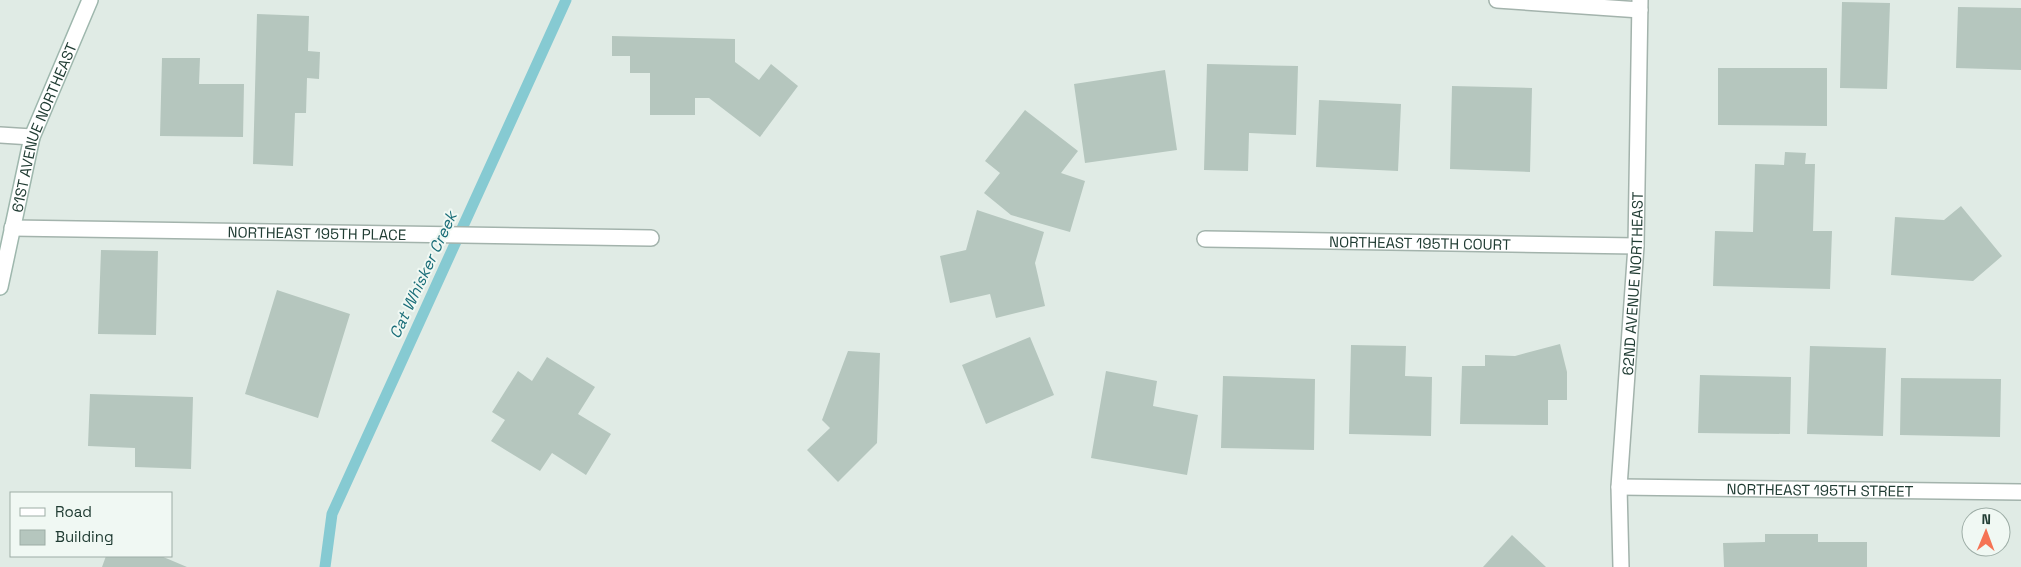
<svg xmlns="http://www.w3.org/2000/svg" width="2021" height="567" viewBox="0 0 2021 567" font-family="'Space Grotesk',sans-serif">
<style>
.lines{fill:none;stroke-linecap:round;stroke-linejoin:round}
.stream{stroke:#86cad2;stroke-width:11}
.building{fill:#b5c6be}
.service-casing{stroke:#a3b3ac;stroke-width:18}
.minor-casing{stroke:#a3b3ac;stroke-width:18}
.secondary-casing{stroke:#9eb7ad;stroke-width:18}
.service{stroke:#fff;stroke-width:15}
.minor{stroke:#fff;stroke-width:15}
.secondary{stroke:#fff;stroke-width:15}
.labels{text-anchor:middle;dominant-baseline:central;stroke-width:4;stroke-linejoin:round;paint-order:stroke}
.street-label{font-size:15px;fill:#203c33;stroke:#f0f8f3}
.water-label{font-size:16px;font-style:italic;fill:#196d78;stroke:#f0f8f3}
</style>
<rect width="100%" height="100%" fill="#e0ebe5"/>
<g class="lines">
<path class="stream" d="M 325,567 L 332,514 L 566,0"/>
</g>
<path class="building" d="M 1842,2 L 1890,3 L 1887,89 L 1840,88 Z
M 1958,7 L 2021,8 L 2021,70 L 1956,68 Z
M 257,14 L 309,16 L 308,51 L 320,52 L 319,79 L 307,78 L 306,113 L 295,113 L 293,166 L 253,164 Z
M 612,36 L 735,39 L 735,62 L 759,80 L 771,64 L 798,86 L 760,137 L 709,98 L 695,98 L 695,115 L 650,115 L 650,73 L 630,73 L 630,56 L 612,56 Z
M 162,58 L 200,58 L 199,84 L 244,84 L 243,137 L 160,136 Z
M 1207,64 L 1298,66 L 1296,135 L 1249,133 L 1248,171 L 1204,170 Z
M 1718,68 L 1827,68 L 1827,126 L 1718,125 Z
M 1165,70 L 1177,150 L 1085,163 L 1074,84 Z
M 1452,86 L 1532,88 L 1530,172 L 1450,169 Z
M 1319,100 L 1401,104 L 1398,171 L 1316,167 Z
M 1025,110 L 1078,151 L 1061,173 L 1085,181 L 1070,232 L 1011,215 L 984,193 L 1000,173 L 985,161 Z
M 1785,152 L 1806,153 L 1805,164 L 1815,164 L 1813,231 L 1832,231 L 1830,289 L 1713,286 L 1715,231 L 1753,232 L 1755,164 L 1784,165 Z
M 1961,206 L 2002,256 L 1973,281 L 1891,275 L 1895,217 L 1944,220 Z
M 977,210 L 1044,232 L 1035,263 L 1045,306 L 996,318 L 990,294 L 950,303 L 940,256 L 966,250 Z
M 101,250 L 158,251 L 156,335 L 98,334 Z
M 277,290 L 350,314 L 318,418 L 245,394 Z
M 1030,337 L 1054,395 L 986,424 L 962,365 Z
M 1560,344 L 1567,372 L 1567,400 L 1548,400 L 1548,425 L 1460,424 L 1462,366 L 1485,366 L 1485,355 L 1515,356 Z
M 1351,345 L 1406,346 L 1405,376 L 1432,377 L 1431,436 L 1349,434 Z
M 1810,346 L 1886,348 L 1883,436 L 1807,434 Z
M 848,351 L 880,353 L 877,443 L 838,482 L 807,450 L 830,428 L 822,420 Z
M 547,357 L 595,387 L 578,414 L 611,434 L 586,475 L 552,453 L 540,471 L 491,441 L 505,420 L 492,412 L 518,371 L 532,381 Z
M 1106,371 L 1157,381 L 1153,406 L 1198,415 L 1187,475 L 1091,458 Z
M 1700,375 L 1791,377 L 1790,434 L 1698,433 Z
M 1223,376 L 1315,379 L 1314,450 L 1221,448 Z
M 1901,378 L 2001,379 L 2000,437 L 1900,435 Z
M 90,394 L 193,397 L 191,469 L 135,467 L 135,448 L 88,446 Z
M 1765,534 L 1818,534 L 1818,542 L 1867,542 L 1867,567 L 1724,567 L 1723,543 L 1765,542 Z
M 1512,535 L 1546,567 L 1483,567 Z
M 106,556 L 161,556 L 187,567 L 102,567 Z"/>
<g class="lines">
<defs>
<path id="service" d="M 0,135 L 32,137"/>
<g id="minor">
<path d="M 1497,0 L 1640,10"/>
<path id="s1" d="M 12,228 L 651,238"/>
<path id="s2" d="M 1205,239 L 1636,246"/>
<path id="s3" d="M 1619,487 L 2021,492"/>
<path id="s4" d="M 1621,567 L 1619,487 L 1636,246 L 1640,0"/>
</g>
<g id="secondary">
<path id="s5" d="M 0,287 L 32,137 L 90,0"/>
</g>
</defs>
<use href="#service" class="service-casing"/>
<use href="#minor" class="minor-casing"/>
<use href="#secondary" class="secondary-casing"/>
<use href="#service" class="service"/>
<use href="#minor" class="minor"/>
<use href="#secondary" class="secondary"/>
</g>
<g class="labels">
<g class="street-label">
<text stroke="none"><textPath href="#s5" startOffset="166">61ST AVENUE NORTHEAST</textPath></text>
<text stroke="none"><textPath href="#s1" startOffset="305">NORTHEAST 195TH PLACE</textPath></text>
<text stroke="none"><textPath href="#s2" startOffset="215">NORTHEAST 195TH COURT</textPath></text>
<text stroke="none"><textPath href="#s4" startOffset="284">62ND AVENUE NORTHEAST</textPath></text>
<text stroke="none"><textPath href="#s3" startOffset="201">NORTHEAST 195TH STREET</textPath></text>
</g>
<g class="water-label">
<text transform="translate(423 275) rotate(-65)">Cat Whisker Creek</text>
</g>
</g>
<rect x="10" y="492" width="162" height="65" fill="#f0f8f3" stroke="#9dada6"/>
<rect x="20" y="508" width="25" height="8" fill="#ffffff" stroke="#9dada6"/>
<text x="55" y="517" font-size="15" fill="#203c33">Road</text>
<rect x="20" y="530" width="25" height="15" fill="#b5c6be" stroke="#9dada6"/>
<text x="55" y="542" font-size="15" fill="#203c33">Building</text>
<g transform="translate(1986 532) rotate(1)"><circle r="24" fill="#f0f8f3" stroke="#9dada6"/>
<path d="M0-4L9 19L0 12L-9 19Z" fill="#f57354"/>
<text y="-8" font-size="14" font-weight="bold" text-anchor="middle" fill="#203c33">N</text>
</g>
</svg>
